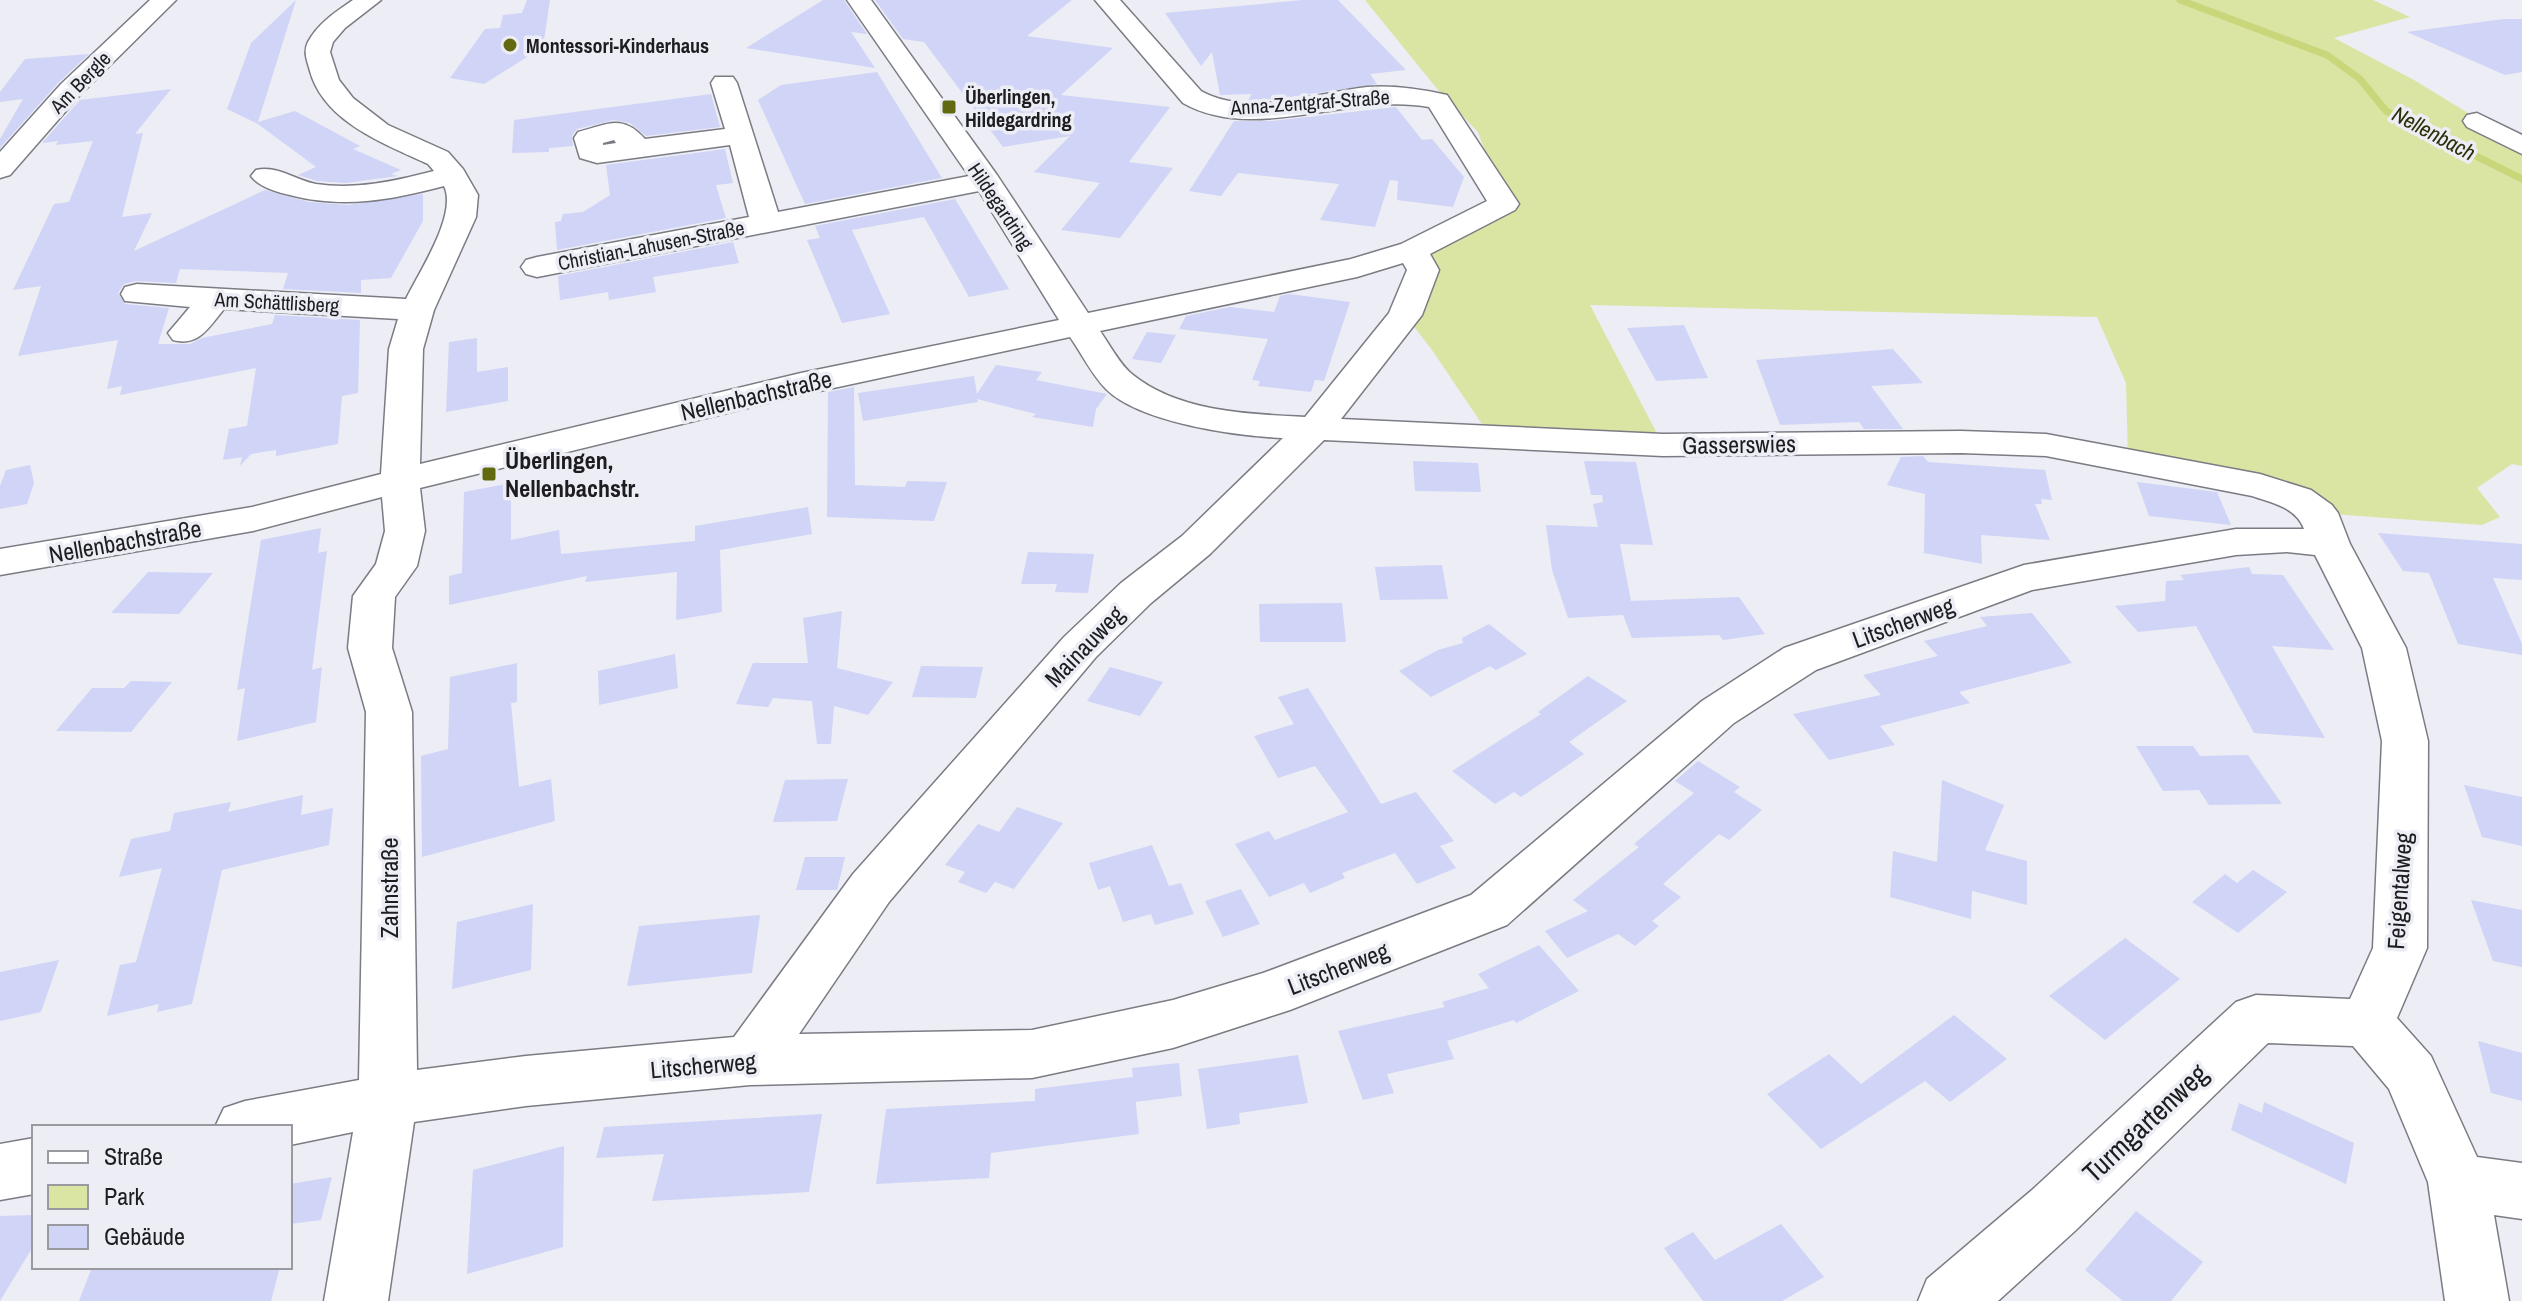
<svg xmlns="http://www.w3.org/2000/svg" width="2522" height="1301" viewBox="0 0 2522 1301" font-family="'Archivo Narrow',sans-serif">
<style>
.green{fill:#dae5a4}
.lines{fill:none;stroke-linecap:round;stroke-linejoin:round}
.stream{stroke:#c9d67a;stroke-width:7}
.building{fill:#d0d4f6}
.minor-casing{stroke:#7b7c83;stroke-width:3}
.minor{fill:#fff;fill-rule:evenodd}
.poi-dot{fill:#616a0f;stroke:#ecedf5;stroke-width:3}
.labels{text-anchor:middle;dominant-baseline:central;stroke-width:7;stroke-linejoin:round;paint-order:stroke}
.far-poi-label{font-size:20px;font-weight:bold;fill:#1d1d20;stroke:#ecedf5;text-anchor:start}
.far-street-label{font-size:20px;fill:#1d1d20;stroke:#ecedf5}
.far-water-label{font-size:22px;font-style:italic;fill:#2c3009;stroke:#ecedf5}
.street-label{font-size:24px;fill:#1d1d20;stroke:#ecedf5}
.poi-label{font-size:24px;font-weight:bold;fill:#1d1d20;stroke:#ecedf5;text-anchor:start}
.near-street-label{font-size:28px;fill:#1d1d20;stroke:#ecedf5}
</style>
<rect width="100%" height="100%" fill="#ecedf5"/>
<path class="green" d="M 1365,0 L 2373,0 L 2410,17 L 2334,38 L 2414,80 L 2522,146 L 2522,466 L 2512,464 L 2477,488 L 2500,517 L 2482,525 L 2318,513 L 2128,460 L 2126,383 L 2097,317 L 1590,305 L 1663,445 L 1490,436 L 1432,350 L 1405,315 L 1412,251 L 1504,204 L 1478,132 L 1438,90 Z"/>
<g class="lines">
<path class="stream" d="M 2180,0 L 2327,55 L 2360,79 L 2386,111 L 2522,179"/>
</g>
<path class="building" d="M 296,0 L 258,122 L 295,111 L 360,146 L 353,149 L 401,170 L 391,174 L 398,176 L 346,183 L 317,181 L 298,175 L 316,167 L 258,124 L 227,109 L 251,43 Z
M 527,0 L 550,0 L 543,47 L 484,84 L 450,78 L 485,29 L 500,28 L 503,15 L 522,13 Z
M 823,0 L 844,0 L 867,34 L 851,32 L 875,68 L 746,48 Z
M 875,0 L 1072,0 L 1027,36 L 1113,48 L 1061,95 L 1170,107 L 1129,162 L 1173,168 L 1120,238 L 1061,230 L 1100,183 L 1034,172 L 1070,136 L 1003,147 L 924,42 L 903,39 Z
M 1303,0 L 1338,0 L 1406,70 L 1370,74 L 1377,84 L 1283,98 L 1248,100 L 1252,94 L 1220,95 L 1212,52 L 1201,66 L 1165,13 Z
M 2504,19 L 2522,19 L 2522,72 L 2505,75 L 2407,32 Z
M 89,54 L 59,82 L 0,148 L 0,139 L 23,99 L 0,102 L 0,92 L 25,59 Z
M 877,72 L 942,178 L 805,204 L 758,100 L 781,85 Z
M 171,89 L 135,134 L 143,133 L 122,217 L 152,213 L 134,251 L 265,190 L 309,202 L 348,205 L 423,194 L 423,221 L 391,278 L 361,280 L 361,293 L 283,289 L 288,273 L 180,269 L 176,283 L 136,281 L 124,284 L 118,293 L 125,304 L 169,308 L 158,344 L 190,344 L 202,338 L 272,324 L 275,315 L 360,320 L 358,393 L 342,396 L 338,444 L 276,456 L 276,450 L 251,454 L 240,466 L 242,457 L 223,460 L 229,429 L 247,426 L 256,368 L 120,395 L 122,386 L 107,389 L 118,340 L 18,356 L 41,286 L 13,290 L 54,204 L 69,202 L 93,141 L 56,145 L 58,141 L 42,143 L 80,100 Z
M 711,94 L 720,127 L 646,136 L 630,123 L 614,120 L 577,129 L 572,136 L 573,146 L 549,148 L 549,152 L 512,153 L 514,120 Z
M 1396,107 L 1422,140 L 1432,139 L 1464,177 L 1453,207 L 1397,200 L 1398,181 L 1390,180 L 1375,227 L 1320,220 L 1339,184 L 1238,173 L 1221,196 L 1189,191 L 1234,121 L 1272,121 Z
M 725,149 L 733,183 L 716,185 L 726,218 L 557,250 L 555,222 L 561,221 L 563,214 L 583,212 L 610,195 L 606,165 Z
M 955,199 L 1009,289 L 969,297 L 924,217 L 852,230 L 890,314 L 842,323 L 807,240 L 820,238 L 815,226 Z
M 733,242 L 739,263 L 653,277 L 656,292 L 609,300 L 608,292 L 560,300 L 558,276 Z
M 1289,294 L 1350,302 L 1324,381 L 1315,380 L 1311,392 L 1258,386 L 1260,381 L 1252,380 L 1268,339 L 1179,329 L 1186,316 L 1230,307 L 1274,312 L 1280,296 Z
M 1684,325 L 1708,378 L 1656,381 L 1627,328 Z
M 1147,332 L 1176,335 L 1161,363 L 1132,359 Z
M 477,338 L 477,372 L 508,367 L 508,401 L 446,412 L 449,342 Z
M 1893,349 L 1923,383 L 1871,386 L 1903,429 L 1864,429 L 1859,422 L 1780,425 L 1756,360 Z
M 996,365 L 1042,372 L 1036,380 L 1107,394 L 1096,409 L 1093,427 L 1032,417 L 1036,414 L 977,399 L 978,402 L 863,421 L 858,393 L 974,376 L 977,394 Z
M 854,387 L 855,485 L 905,487 L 907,481 L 947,482 L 934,521 L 827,517 L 828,392 Z
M 1923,456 L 1928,462 L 2045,470 L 2052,500 L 2041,499 L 2042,504 L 2035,504 L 2050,540 L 1981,535 L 1982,564 L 1924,553 L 1925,494 L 1887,485 L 1901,457 Z
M 1413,461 L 1478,463 L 1481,492 L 1415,491 Z
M 1584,461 L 1636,462 L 1653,545 L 1620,544 L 1631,601 L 1739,597 L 1765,634 L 1723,640 L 1719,635 L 1632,638 L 1623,615 L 1568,618 L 1552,570 L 1546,525 L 1598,527 L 1593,504 L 1603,502 L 1602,495 L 1591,495 Z
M 30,465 L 34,483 L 27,504 L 0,509 L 0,486 L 6,470 Z
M 2137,482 L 2217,492 L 2231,525 L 2149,516 Z
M 511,483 L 511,540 L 559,530 L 561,554 L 695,541 L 695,526 L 808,507 L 812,534 L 720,550 L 722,612 L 676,620 L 677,572 L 585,582 L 587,576 L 449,605 L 449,576 L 462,573 L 464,492 Z
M 321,528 L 318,553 L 327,551 L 312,670 L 322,667 L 316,722 L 237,741 L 245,688 L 237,690 L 261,540 Z
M 2378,533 L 2522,544 L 2522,580 L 2493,578 L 2522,644 L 2522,655 L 2458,644 L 2429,573 L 2403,571 Z
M 1028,552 L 1094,554 L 1088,593 L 1055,592 L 1057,584 L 1021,584 Z
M 1442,565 L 1448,599 L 1380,600 L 1375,567 Z
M 2249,567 L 2252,574 L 2283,575 L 2334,650 L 2272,646 L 2325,738 L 2254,733 L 2196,626 L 2138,632 L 2115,606 L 2165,601 L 2166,581 L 2184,580 L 2180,575 Z
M 148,572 L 213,573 L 179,614 L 111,613 Z
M 1342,603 L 1346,642 L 1260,642 L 1259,604 Z
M 842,611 L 837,668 L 893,682 L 868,715 L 834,706 L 831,744 L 817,744 L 812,701 L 773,698 L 768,707 L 736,704 L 753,663 L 808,663 L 803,618 Z
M 2032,613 L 2072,663 L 1959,692 L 1970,703 L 1880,726 L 1895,745 L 1829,760 L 1793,714 L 1881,695 L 1863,675 L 1938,656 L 1924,641 L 1987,626 L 1980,617 Z
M 1489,624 L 1527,654 L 1496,670 L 1490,666 L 1431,697 L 1399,671 L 1438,650 L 1463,643 L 1462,638 Z
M 675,654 L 678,688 L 599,705 L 598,671 Z
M 517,663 L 517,702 L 511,703 L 519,787 L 551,779 L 555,821 L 422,857 L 421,756 L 448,749 L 450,677 Z
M 921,666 L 983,667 L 976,698 L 912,697 Z
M 1110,667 L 1163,682 L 1140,716 L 1087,701 Z
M 1588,676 L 1627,701 L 1569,742 L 1584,754 L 1521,797 L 1514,792 L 1495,804 L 1452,771 L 1541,714 L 1538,712 Z
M 131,681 L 172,682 L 131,732 L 56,731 L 92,688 L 124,688 Z
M 1308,688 L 1381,804 L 1416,792 L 1454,841 L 1440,846 L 1456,868 L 1417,884 L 1395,853 L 1342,873 L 1345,878 L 1310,893 L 1304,883 L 1269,897 L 1235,844 L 1269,831 L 1275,840 L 1348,812 L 1315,766 L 1278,778 L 1254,736 L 1294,724 L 1278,697 Z
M 2136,746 L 2193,746 L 2200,756 L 2248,755 L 2282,804 L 2209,805 L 2199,790 L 2163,791 Z
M 1698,761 L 1740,787 L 1734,792 L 1762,810 L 1729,840 L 1719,834 L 1663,884 L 1681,897 L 1652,921 L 1659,926 L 1635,946 L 1618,934 L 1567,958 L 1545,931 L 1588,911 L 1573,900 L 1639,847 L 1634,844 L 1694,793 L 1675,781 Z
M 848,779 L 837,821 L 773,822 L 785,780 Z
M 1942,780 L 2004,805 L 1985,850 L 2027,861 L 2027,905 L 1972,891 L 1971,919 L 1890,897 L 1893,851 L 1937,862 Z
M 2464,785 L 2522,797 L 2522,846 L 2482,837 Z
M 303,795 L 301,815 L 333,808 L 329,845 L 222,870 L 192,1004 L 157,1012 L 159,1004 L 107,1016 L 120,965 L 136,962 L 162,868 L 119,877 L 131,839 L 170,831 L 174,813 L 231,802 L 228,812 Z
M 1017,807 L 1063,823 L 1014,889 L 995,882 L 986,893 L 958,882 L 965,872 L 945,865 L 978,824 L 999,832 Z
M 1152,845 L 1169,886 L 1181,883 L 1194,914 L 1155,925 L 1151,914 L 1123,922 L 1110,886 L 1098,890 L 1089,863 Z
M 805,857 L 845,857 L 837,890 L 796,890 Z
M 2253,870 L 2287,892 L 2238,933 L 2192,902 L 2225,874 L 2237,883 Z
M 1241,889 L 1260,924 L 1223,937 L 1205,901 Z
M 2471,900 L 2522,910 L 2522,967 L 2493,961 Z
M 533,904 L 531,970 L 452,989 L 457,922 Z
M 760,915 L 752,973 L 627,986 L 639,926 Z
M 2125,938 L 2180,979 L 2105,1040 L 2049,996 Z
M 1539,945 L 1579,991 L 1516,1023 L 1514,1020 L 1447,1041 L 1454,1059 L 1387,1074 L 1394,1093 L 1363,1100 L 1338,1031 L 1445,1007 L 1442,1002 L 1489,988 L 1478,974 Z
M 59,960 L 41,1012 L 0,1021 L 0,972 Z
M 1954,1015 L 2007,1059 L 1950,1102 L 1925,1081 L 1821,1149 L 1767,1094 L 1829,1054 L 1861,1084 Z
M 2478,1041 L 2522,1053 L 2522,1101 L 2491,1093 Z
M 1298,1055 L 1308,1103 L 1239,1113 L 1240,1124 L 1207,1129 L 1198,1069 Z
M 1179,1063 L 1182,1096 L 1135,1102 L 1132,1068 Z
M 1133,1077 L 1139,1134 L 991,1153 L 989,1178 L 876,1184 L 886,1109 L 1035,1101 L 1035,1089 Z
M 2264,1102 L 2354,1143 L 2346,1184 L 2231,1130 L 2239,1103 L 2262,1113 Z
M 822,1114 L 809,1192 L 652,1201 L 664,1154 L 596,1158 L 604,1127 Z
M 564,1146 L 563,1247 L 467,1274 L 473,1170 Z
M 332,1177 L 321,1220 L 290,1224 L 290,1184 Z
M 2136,1211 L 2203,1262 L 2171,1301 L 2123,1301 L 2085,1270 Z
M 34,1215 L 34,1245 L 0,1301 L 0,1216 Z
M 1781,1224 L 1824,1277 L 1782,1301 L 1703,1301 L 1664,1248 L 1693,1232 L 1715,1260 Z
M 92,1267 L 280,1267 L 271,1301 L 79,1301 Z"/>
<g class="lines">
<defs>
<path id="minor" d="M 150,0 L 176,0 L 79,96 L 10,175 L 0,178 L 0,152 L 61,84 Z
M 353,0 L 381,0 L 345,28 L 333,42 L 330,52 L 339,80 L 353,98 L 388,125 L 448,152 L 463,169 L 478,195 L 476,217 L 434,310 L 423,349 L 420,464 L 801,373 L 1059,320 L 979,191 L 537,277 L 526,274 L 521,267 L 526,260 L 537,257 L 749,217 L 730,145 L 597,163 L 580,158 L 574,138 L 578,132 C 609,124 622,114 645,139 L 725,129 L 711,83 L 715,77 L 733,77 L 737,83 L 778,212 L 969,176 L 847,0 L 871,0 L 997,175 L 1088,313 L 1351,259 L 1401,244 L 1487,201 L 1429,107 C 1348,92 1256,144 1183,103 L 1095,0 L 1120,0 L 1201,91 C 1250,118 1315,93 1367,87 C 1394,85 1421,89 1447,95 L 1519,204 L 1515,210 L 1430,254 L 1439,270 L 1422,315 L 1341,419 L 1663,434 L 1961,431 L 2046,434 L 2260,474 L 2311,490 L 2332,505 L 2338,513 L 2350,544 L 2406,648 L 2428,741 L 2427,948 L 2397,1018 L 2431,1056 L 2477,1157 L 2522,1163 L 2522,1219 L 2494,1215 L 2509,1301 L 2445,1301 L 2428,1182 L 2389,1089 L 2353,1046 L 2268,1043 L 2076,1230 L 1998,1301 L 1918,1301 L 1927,1279 L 2032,1190 L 2236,1002 L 2256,995 L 2350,999 L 2373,948 L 2382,741 L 2362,648 L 2315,555 L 2287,552 L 2236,555 L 2032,590 L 1816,670 L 1734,723 L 1507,925 L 1290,1010 L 1173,1048 L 1032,1078 L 750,1085 L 526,1106 L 414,1122 L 388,1301 L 324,1301 L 353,1132 L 290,1145 L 290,1127 L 215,1127 L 224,1108 L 245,1101 L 359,1080 L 366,712 L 348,648 L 353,596 L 376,564 L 385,531 L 382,497 L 253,531 L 0,575 L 0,549 L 252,507 L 381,474 L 389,349 L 398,319 L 224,309 C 209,327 199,347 173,340 L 168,333 L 190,307 L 125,301 L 121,294 L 125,287 L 137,284 L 406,299 C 419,272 458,214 444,186 C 391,200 343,209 290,195 C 277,192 259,187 251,176 L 256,170 C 277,165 295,180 316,184 C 356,190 395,181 434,171 L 428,164 C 385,144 324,122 310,71 C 307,60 303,52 308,42 C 318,23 337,11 353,0 ZM 614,140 L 616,143 L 603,145 L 603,143 ZM 1403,263 L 1407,270 L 1389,313 L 1305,417 C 1248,414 1179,412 1133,375 C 1120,365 1110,345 1100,331 L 1357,277 ZM 1070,337 C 1082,354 1092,375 1106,389 C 1140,423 1237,436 1283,438 L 1182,536 L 1121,583 L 1064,637 L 853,874 L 734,1037 L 526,1056 L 417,1070 L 412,712 L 392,648 L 395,597 L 417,566 L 425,531 L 420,488 L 801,395 ZM 1324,440 L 1663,456 L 1961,453 L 2046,456 L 2252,496 C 2272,503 2296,507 2304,529 L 2236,529 L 2024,565 L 1784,648 L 1702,701 L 1471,895 L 1263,973 L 1173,1000 L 1032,1030 L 799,1034 L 889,902 L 1096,657 L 1151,603 L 1210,554 Z
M 2477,113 L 2522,135 L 2522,154 L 2467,127 L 2463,121 L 2467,115 Z
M 34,1138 L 34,1194 L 0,1200 L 0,1144 Z"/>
</defs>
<use href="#minor" class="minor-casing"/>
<use href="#minor" class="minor"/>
</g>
<g class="poi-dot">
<circle cx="510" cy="45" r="8"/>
<rect x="941" y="99" width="16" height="16" rx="4"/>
<rect x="481" y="466" width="16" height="16" rx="4"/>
</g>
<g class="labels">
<g class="far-poi-label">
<text x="526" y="45">Montessori-Kinderhaus</text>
<text x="965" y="96">Überlingen,<tspan x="965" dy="23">Hildegardring</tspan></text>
</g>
<g class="far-street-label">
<text transform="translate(80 82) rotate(-46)">Am Bergle</text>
<text transform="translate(1310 102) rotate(-4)">Anna-Zentgraf-Straße</text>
<text transform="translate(1001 206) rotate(56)">Hildegardring</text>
<text transform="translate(651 245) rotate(-11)">Christian-Lahusen-Straße</text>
<text transform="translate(277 302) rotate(3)">Am Schättlisberg</text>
</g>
<g class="far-water-label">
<text transform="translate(2434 133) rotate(28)">Nellenbach</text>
</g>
<g class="street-label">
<text transform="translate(756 395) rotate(-13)">Nellenbachstraße</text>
<text transform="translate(1739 444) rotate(-1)">Gasserswies</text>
<text transform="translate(125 541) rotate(-10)">Nellenbachstraße</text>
<text transform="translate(1903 622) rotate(-20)">Litscherweg</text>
<text transform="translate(1084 646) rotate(-46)">Mainauweg</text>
<text transform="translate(389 888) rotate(-90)">Zahnstraße</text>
<text transform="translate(2399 891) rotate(-86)">Feigentalweg</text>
<text transform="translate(1338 968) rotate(-21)">Litscherweg</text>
<text transform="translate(703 1065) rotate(-5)">Litscherweg</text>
</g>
<g class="poi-label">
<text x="505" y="460">Überlingen,<tspan x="505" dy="28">Nellenbachstr.</tspan></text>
</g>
<g class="near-street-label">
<text transform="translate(2145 1123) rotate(-43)">Turmgartenweg</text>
</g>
</g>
<rect x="32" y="1125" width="260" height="144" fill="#ecedf5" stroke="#999aa0" stroke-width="2"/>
<rect x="48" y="1151" width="40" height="12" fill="#ffffff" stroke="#999aa0" stroke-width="2"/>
<text x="104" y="1165" font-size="24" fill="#1d1d20">Straße</text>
<rect x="48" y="1185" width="40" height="24" fill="#dae5a4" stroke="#999aa0" stroke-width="2"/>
<text x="104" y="1205" font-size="24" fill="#1d1d20">Park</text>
<rect x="48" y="1225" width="40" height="24" fill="#d0d4f6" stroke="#999aa0" stroke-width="2"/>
<text x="104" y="1245" font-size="24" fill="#1d1d20">Gebäude</text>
</svg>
